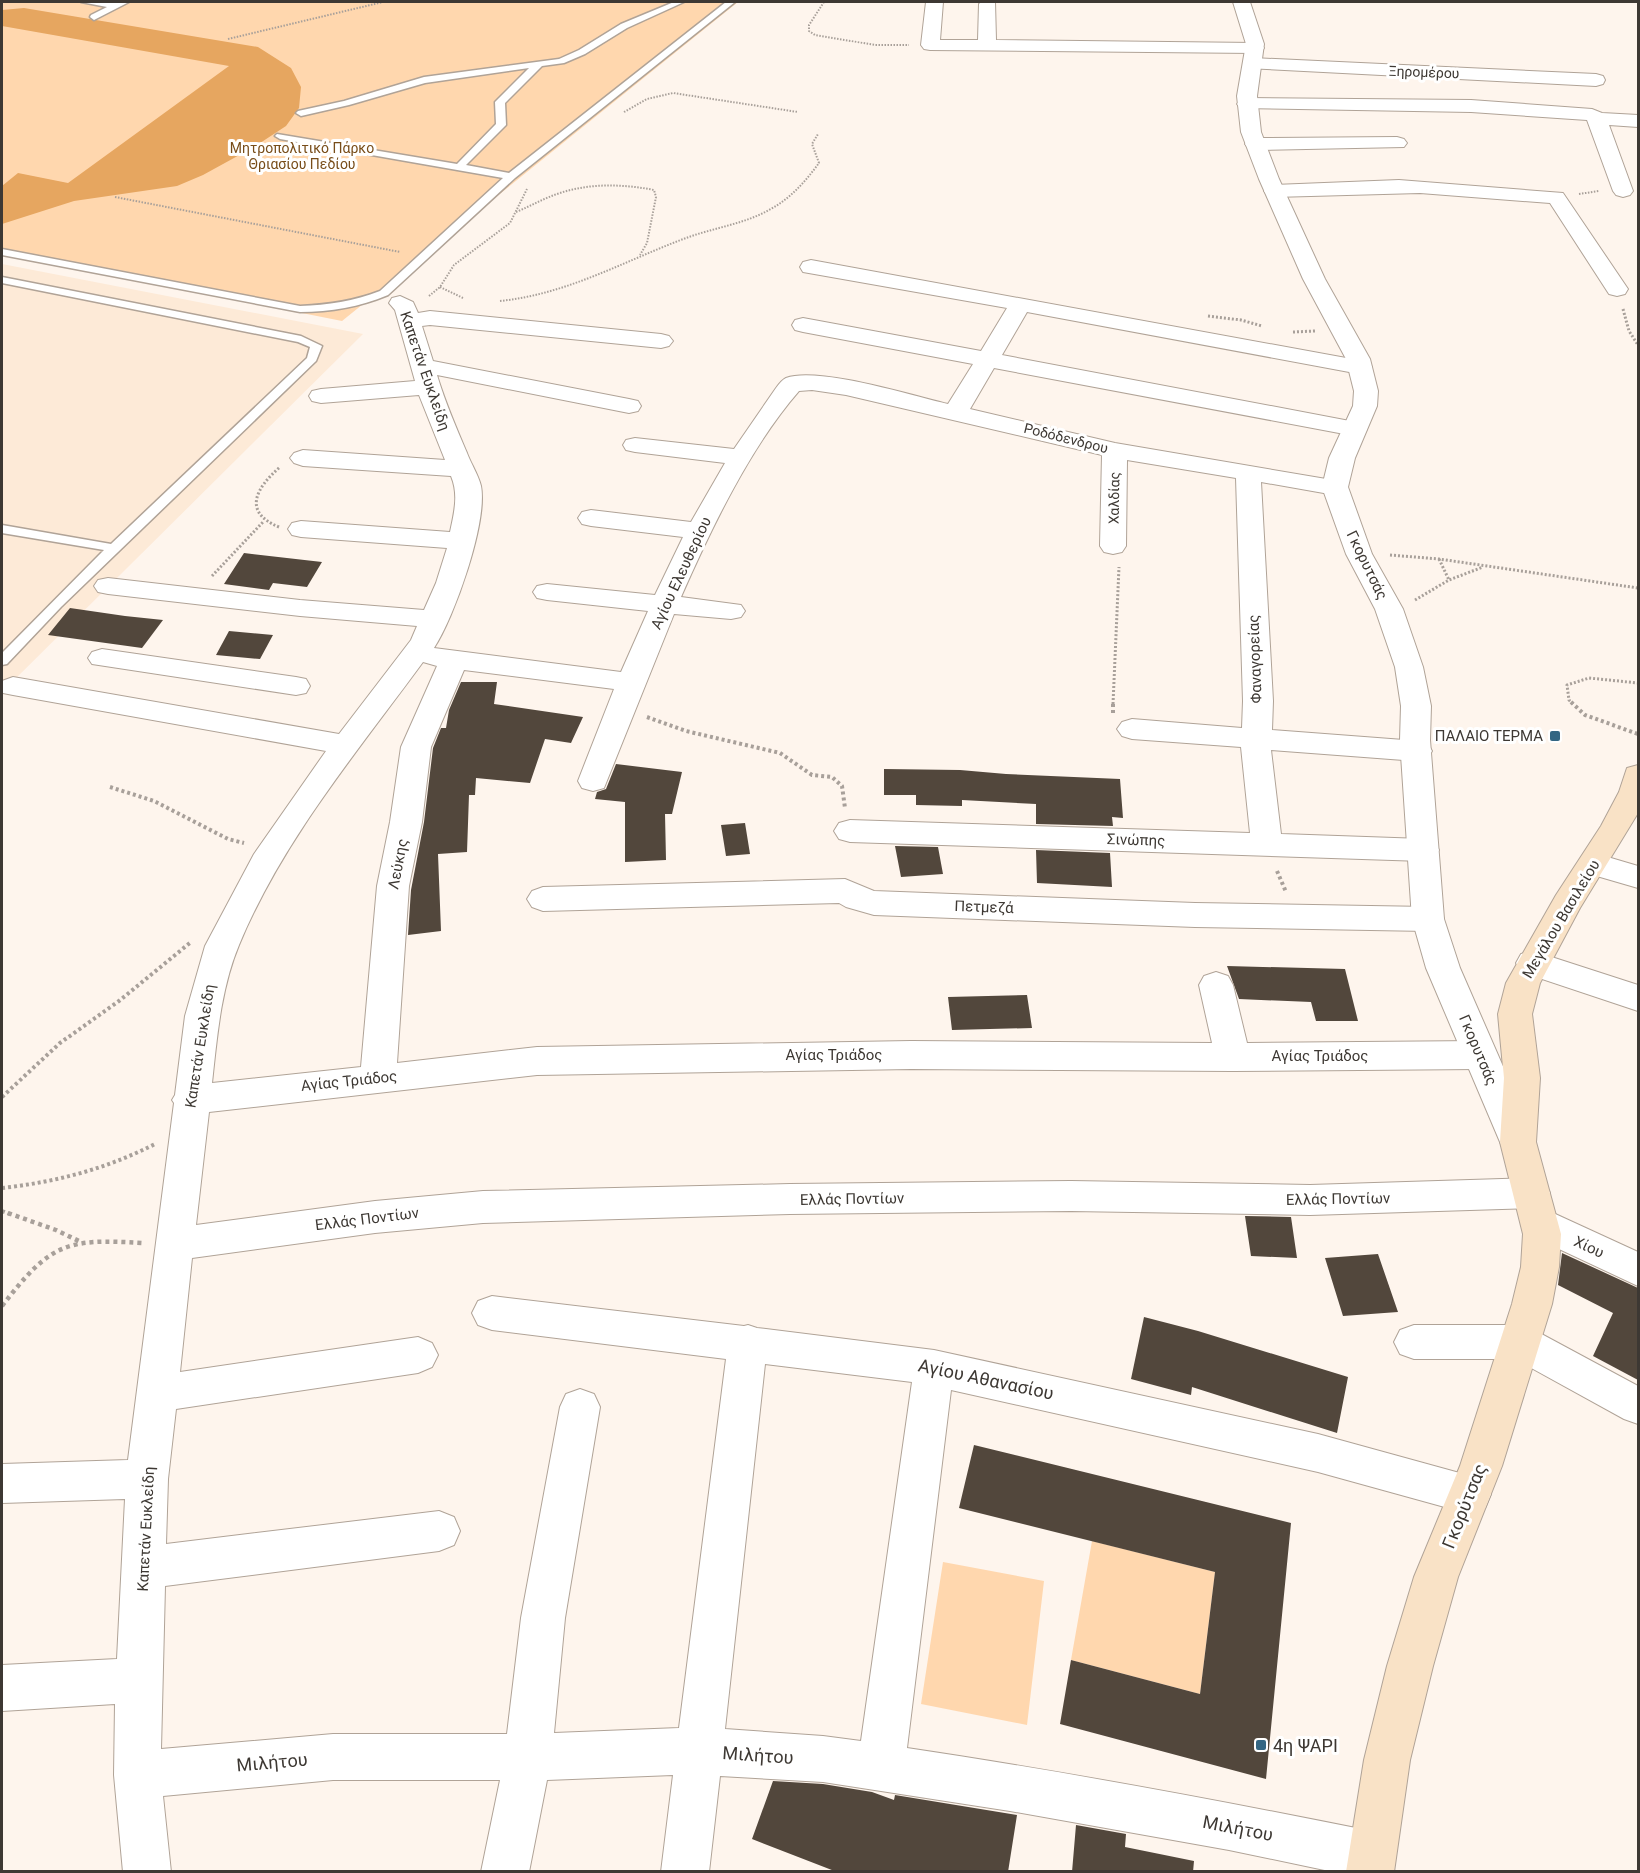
<svg xmlns="http://www.w3.org/2000/svg" width="1640" height="1873" viewBox="0 0 1640 1873" font-family="Roboto,sans-serif">
<style>
.built{fill:#fdead7}
.green{fill:#ffd7ae}
.forest{fill:#e6a660}
.building{fill:#52473c}
.lines{fill:none;stroke-linecap:round;stroke-linejoin:round}
.service-casing{stroke:#b0a397;stroke-width:3}
.minor-casing{stroke:#b0a397;stroke-width:2}
.tertiary-casing{stroke:#b0a397;stroke-width:2}
.secondary-casing{stroke:#b0a397;stroke-width:2}
.path-far3{stroke:#a8a09a;stroke-width:2;stroke-dasharray:1.5 1.5;stroke-linecap:butt}
.path-far2{stroke:#a8a09a;stroke-width:3;stroke-dasharray:2 2;stroke-linecap:butt}
.path-far1{stroke:#a8a09a;stroke-width:4;stroke-dasharray:3 3;stroke-linecap:butt}
.path{stroke:#a8a09a;stroke-width:4.5;stroke-dasharray:4 4;stroke-linecap:butt}
.service{fill:#fff;fill-rule:evenodd}
.minor{fill:#fff;fill-rule:evenodd}
.tertiary{fill:#fff;fill-rule:evenodd}
.secondary{fill:#f9e2c6;fill-rule:evenodd}
.poi-dot{fill:#336683;stroke:#fff;stroke-width:2}
.labels{text-anchor:middle;dominant-baseline:central;stroke-width:6;stroke-linejoin:round;paint-order:stroke}
.far-street-label{font-size:14px;fill:#3d3833;stroke:#fff}
.far-park-label{font-size:14px;fill:#784d19;stroke:#fff}
.street-label{font-size:15px;fill:#3d3833;stroke:#fff}
.poi-label{font-size:15px;fill:#3d3833;stroke:#fff;text-anchor:end}
.near-street-label{font-size:18px;fill:#3d3833;stroke:#fff}
.near-poi-label{font-size:18px;fill:#3d3833;stroke:#fff;text-anchor:start}
</style>
<rect width="100%" height="100%" fill="#fef5ed"/>
<path class="built" d="M 2,264 L 363,334 L 2,692 Z"/>
<path class="green" d="M 2,2 L 738,2 L 342,321 L 2,253 Z
M 1092,1541 L 1215,1572 L 1200,1694 L 1071,1660 Z
M 943,1562 L 1044,1581 L 1027,1725 L 921,1704 Z"/>
<path class="forest" d="M 24,8 L 258,47 L 291,68 L 301,87 L 299,108 L 286,126 L 254,147 L 203,175 L 177,186 L 74,201 L 2,224 L 2,186 L 18,173 L 68,183 L 229,66 L 2,26 L 2,10 Z"/>
<path class="building" d="M 244,553 L 322,562 L 307,587 L 273,583 L 269,590 L 224,584 Z
M 70,608 L 125,616 L 163,620 L 142,648 L 48,635 Z
M 229,631 L 273,635 L 260,659 L 216,655 Z
M 461,682 L 497,682 L 494,704 L 583,717 L 571,743 L 545,739 L 530,783 L 476,778 L 475,795 L 469,795 L 467,852 L 438,854 L 441,931 L 408,935 L 411,890 L 424,822 L 433,748 L 441,728 L 446,728 L 449,710 Z
M 616,764 L 682,772 L 672,814 L 665,814 L 666,860 L 625,862 L 625,802 L 595,799 L 597,792 L 606,789 Z
M 884,769 L 960,770 L 1006,774 L 1120,779 L 1123,818 L 1112,817 L 1113,826 L 1036,824 L 1036,804 L 962,800 L 962,806 L 916,805 L 916,795 L 884,795 Z
M 745,823 L 750,854 L 726,856 L 721,825 Z
M 895,846 L 938,847 L 943,874 L 901,877 Z
M 1036,850 L 1110,853 L 1112,887 L 1037,883 Z
M 1227,966 L 1345,969 L 1358,1021 L 1316,1021 L 1311,1002 L 1239,999 Z
M 1027,995 L 1032,1028 L 952,1030 L 948,997 Z
M 1245,1216 L 1291,1217 L 1297,1258 L 1251,1256 Z
M 1562,1253 L 1638,1288 L 1638,1380 L 1593,1356 L 1613,1313 L 1558,1285 Z
M 1378,1254 L 1398,1312 L 1343,1316 L 1325,1258 Z
M 1144,1317 L 1198,1331 L 1348,1377 L 1337,1433 L 1192,1387 L 1191,1395 L 1131,1379 Z
M 974,1445 L 1291,1523 L 1266,1779 L 1060,1724 L 1071,1660 L 1200,1694 L 1215,1572 L 959,1508 Z
M 773,1781 L 823,1784 L 872,1792 L 894,1800 L 895,1795 L 1017,1815 L 1008,1872 L 837,1872 L 752,1839 Z
M 1076,1825 L 1126,1834 L 1125,1847 L 1194,1861 L 1193,1872 L 1072,1872 Z"/>
<g class="lines">
<defs>
<path id="service" d="M 81,2 L 129,2 L 94,20 L 90,17 L 91,15 L 107,7 Z
M 674,2 L 684,2 L 627,28 L 585,54 L 564,63 L 542,66 L 505,103 L 506,125 L 466,165 L 509,173 L 726,2 L 735,2 L 515,178 L 388,295 C 359,307 331,312 300,312 L 2,255 L 2,249 L 300,306 C 328,305 354,301 380,291 L 503,178 L 280,139 L 275,136 L 277,134 L 457,164 L 496,124 L 495,102 L 529,68 L 425,83 L 349,105 L 301,116 L 296,113 L 298,111 L 344,101 L 424,77 L 559,59 L 579,50 L 621,24 Z
M 2,277 L 301,336 L 322,346 L 316,361 L 61,607 L 7,664 L 2,665 L 2,653 L 104,550 L 2,533 L 2,525 L 111,544 L 307,358 L 310,347 L 298,342 L 2,283 Z"/>
<path id="minor" d="M 926,2 L 943,2 L 940,40 L 978,40 L 979,4 L 981,2 L 995,2 L 996,40 L 1255,43 L 1261,44 L 1264,48 L 1261,52 L 1255,53 L 930,50 L 924,49 L 921,45 Z
M 1253,58 L 1596,74 L 1603,76 L 1605,80 L 1603,84 L 1596,86 L 1246,68 L 1244,64 L 1246,60 Z
M 1247,98 L 1471,100 L 1592,109 L 1602,113 L 1638,115 L 1638,127 L 1609,125 L 1633,191 L 1630,195 L 1623,197 L 1616,195 L 1613,191 L 1587,120 L 1471,112 L 1240,108 L 1237,104 L 1240,100 Z
M 1397,137 L 1404,139 L 1407,143 L 1404,147 L 1255,150 L 1248,148 L 1245,144 L 1248,140 L 1255,138 Z
M 1399,180 L 1563,193 L 1628,289 L 1625,294 L 1617,296 L 1609,294 L 1550,203 L 1420,193 L 1274,197 L 1267,195 L 1264,191 L 1267,187 L 1274,185 Z
M 811,260 L 1368,362 L 1372,367 L 1368,372 L 1360,374 L 1027,312 L 1002,355 L 1355,422 L 1364,424 L 1367,429 L 1364,434 L 1355,436 L 994,368 L 970,409 L 1115,443 L 1344,482 L 1348,487 L 1344,492 L 1335,495 L 1261,482 L 1273,701 L 1272,730 L 1417,741 L 1428,744 L 1432,751 L 1428,758 L 1417,761 L 1271,750 L 1281,834 L 1423,839 L 1434,842 L 1439,850 L 1434,858 L 1423,861 L 850,842 L 839,839 L 834,831 L 839,823 L 850,820 L 1250,833 L 1241,747 L 1132,739 L 1122,736 L 1117,729 L 1122,722 L 1132,719 L 1242,728 L 1243,701 L 1236,478 L 1127,460 L 1126,546 L 1122,552 L 1113,554 L 1104,552 L 1100,546 L 1102,455 L 846,395 L 812,390 L 799,391 C 750,447 711,529 681,597 L 741,605 L 745,611 L 741,617 L 731,619 L 674,614 L 604,788 L 593,791 L 582,788 L 578,781 L 614,689 L 464,670 L 431,747 L 422,822 L 409,886 L 397,1063 L 537,1047 L 911,1041 L 1212,1043 L 1199,985 L 1204,976 L 1216,972 L 1228,976 L 1233,985 L 1247,1043 L 1479,1041 L 1491,1045 L 1496,1055 L 1491,1065 L 1479,1069 L 1233,1071 L 911,1069 L 537,1075 L 209,1112 L 196,1225 L 375,1201 L 483,1191 L 790,1184 L 1071,1181 L 1310,1185 L 1531,1178 L 1544,1182 L 1550,1193 L 1544,1204 L 1531,1208 L 1310,1215 L 1071,1211 L 790,1214 L 483,1223 L 375,1233 L 192,1258 L 180,1372 L 418,1337 L 432,1343 L 438,1355 L 432,1367 L 418,1373 L 176,1409 L 168,1479 L 166,1544 L 439,1511 L 454,1517 L 460,1531 L 454,1545 L 439,1551 L 165,1586 L 161,1749 L 333,1734 L 507,1734 L 521,1618 L 560,1407 L 566,1394 L 580,1389 L 594,1394 L 600,1407 L 565,1618 L 554,1733 L 679,1728 L 726,1359 L 492,1330 L 478,1325 L 472,1313 L 478,1301 L 492,1296 L 744,1326 L 748,1325 L 757,1328 L 934,1350 L 1318,1434 L 1485,1480 L 1491,1494 L 1485,1508 L 1470,1514 L 1318,1472 L 951,1390 L 907,1748 C 1062,1771 1217,1800 1371,1831 L 1388,1838 L 1395,1855 L 1388,1872 L 1334,1872 L 1229,1850 L 1010,1811 L 823,1782 L 720,1776 L 709,1872 L 661,1872 L 673,1775 L 547,1780 L 529,1872 L 481,1872 L 500,1780 L 333,1780 L 163,1796 L 171,1872 L 123,1872 L 114,1775 L 115,1704 L 2,1711 L 2,1665 L 117,1659 L 125,1499 L 2,1503 L 2,1464 L 128,1460 L 174,1103 L 172,1100 L 175,1095 L 185,1016 L 205,946 L 254,854 L 326,751 L 13,695 L 3,693 L 2,681 L 13,677 L 339,734 L 411,640 L 417,626 L 300,616 L 108,594 L 98,592 L 94,586 L 98,580 L 108,578 L 300,600 L 424,610 L 436,583 L 447,548 L 301,537 L 292,535 L 288,529 L 292,523 L 301,521 L 450,532 C 454,513 459,495 451,476 L 303,466 L 294,463 L 290,458 L 294,453 L 303,450 L 445,460 L 419,395 L 321,403 L 312,401 L 309,396 L 312,391 L 321,389 L 415,381 L 395,310 L 389,303 L 392,298 L 400,296 L 413,302 L 418,313 L 430,311 L 661,334 L 669,336 L 673,341 L 669,346 L 661,348 L 430,325 L 422,326 L 433,361 L 629,399 L 638,401 L 641,406 L 638,411 L 629,413 L 437,375 C 445,402 456,427 467,453 C 471,464 478,474 481,486 C 488,522 454,618 434,648 L 621,672 L 648,611 L 547,600 L 537,598 L 533,592 L 537,586 L 547,584 L 655,595 L 683,537 L 591,526 L 582,524 L 578,518 L 582,512 L 591,510 L 691,522 L 725,463 L 635,452 L 626,450 L 623,445 L 626,440 L 635,438 L 734,449 L 776,388 C 779,384 782,380 786,378 C 817,366 914,396 948,404 L 973,364 L 803,332 L 795,330 L 792,325 L 795,320 L 803,318 L 981,351 L 1007,308 L 803,272 L 800,267 L 803,262 ZM 423,662 L 437,666 L 401,747 L 390,822 L 377,886 L 361,1067 L 212,1083 C 217,1037 221,988 239,945 C 282,841 357,752 423,662 ZM 765,1364 L 912,1382 L 861,1741 L 823,1736 L 725,1729 Z
M 102,649 L 296,677 L 306,679 L 310,686 L 306,693 L 296,695 L 92,664 L 88,658 L 92,652 Z
M 1594,853 L 1638,866 L 1638,888 L 1583,872 L 1578,864 L 1583,856 Z
M 845,879 L 874,891 L 1195,903 L 1428,907 L 1440,911 L 1444,919 L 1440,927 L 1428,931 L 1195,927 L 874,915 L 846,907 L 839,903 L 543,911 L 532,907 L 527,899 L 532,891 L 543,887 Z
M 1533,951 L 1638,985 L 1638,1011 L 1521,972 L 1516,963 L 1521,954 Z
M 1540,1207 L 1638,1252 L 1638,1286 L 1527,1234 L 1521,1223 L 1527,1212 Z
M 1414,1325 L 1520,1325 L 1534,1330 L 1638,1386 L 1638,1424 L 1624,1419 L 1515,1359 L 1414,1359 L 1400,1354 L 1394,1342 L 1400,1330 Z"/>
<path id="tertiary" d="M 1233,2 L 1250,2 L 1264,44 L 1257,96 L 1261,132 L 1279,179 L 1325,279 L 1370,359 L 1378,391 L 1377,406 L 1355,458 L 1348,487 L 1372,554 L 1403,609 L 1423,667 L 1431,706 L 1430,740 L 1444,919 L 1460,968 L 1536,1142 L 1531,1152 L 1518,1157 L 1505,1152 L 1500,1142 L 1426,968 L 1412,919 L 1400,740 L 1401,706 L 1395,667 L 1375,609 L 1346,554 L 1322,487 L 1329,458 L 1353,406 L 1354,391 L 1346,359 L 1303,279 L 1259,179 L 1241,132 L 1237,96 L 1246,44 Z"/>
<path id="secondary" d="M 1638,765 L 1638,813 L 1580,908 L 1540,983 L 1532,1014 L 1540,1078 L 1536,1142 L 1561,1234 L 1559,1267 L 1552,1304 L 1502,1466 L 1458,1577 L 1433,1666 L 1410,1760 L 1394,1872 L 1346,1872 L 1364,1760 L 1387,1666 L 1414,1577 L 1460,1466 L 1512,1304 L 1521,1267 L 1523,1234 L 1500,1142 L 1504,1078 L 1498,1014 L 1506,983 L 1556,895 L 1601,826 L 1619,792 L 1627,768 Z"/>
</defs>
<use href="#service" class="service-casing"/>
<use href="#minor" class="minor-casing"/>
<use href="#tertiary" class="tertiary-casing"/>
<use href="#secondary" class="secondary-casing"/>
<path class="path-far3" d="M 824,2 L 809,25 L 809,31 L 815,35 L 875,45 L 909,45
M 228,39 L 383,2
M 624,112 L 647,99 L 673,93 L 798,112
M 1579,194 L 1599,191
M 115,197 L 400,252
M 516,212 C 531,206 544,198 560,193 C 590,183 623,184 654,190 L 656,197 L 647,243 L 640,255
M 440,287 L 463,298
M 429,296 L 440,287 L 454,265 L 510,223 L 527,189
M 500,301 C 568,294 624,261 686,238 C 713,228 744,224 769,210 C 790,199 805,182 819,163 L 812,144 L 818,134"/>
<path class="path-far2" d="M 1623,309 L 1629,331 L 1638,345
M 1208,316 L 1241,320 L 1262,326
M 1293,332 L 1315,331
M 279,527 C 242,512 256,488 280,467
M 1390,555 L 1439,559 L 1638,588
M 1439,559 L 1449,580
M 212,576 L 263,522
M 1415,600 L 1449,580 L 1483,567
M 1113,704 L 1119,567
M 1573,704 L 1569,700 L 1567,685 L 1589,678 L 1638,683"/>
<path class="path-far1" d="M 1571,702 L 1585,715 L 1638,734
M 1113,713 L 1113,702
M 647,717 L 686,731 L 780,753 L 812,775 L 832,777 L 842,786 L 845,808
M 110,787 L 154,801 L 228,839 L 244,843
M 1277,871 L 1286,892
M 2,1097 L 60,1043 L 119,1001 L 191,942
M 2,1188 C 56,1182 106,1169 155,1144
M 2,1211 L 12,1215"/>
<path class="path" d="M 8,1213 L 56,1230 L 81,1242
M 2,1306 C 50,1244 65,1238 142,1243"/>
<use href="#service" class="service"/>
<use href="#minor" class="minor"/>
<use href="#tertiary" class="tertiary"/>
<use href="#secondary" class="secondary"/>
</g>
<g class="poi-dot">
<rect x="1549" y="730" width="12" height="12" rx="3"/>
<rect x="1255" y="1739" width="12" height="12" rx="3"/>
</g>
<g class="labels">
<g class="far-street-label">
<text transform="translate(1424 72) rotate(2)">Ξηρομέρου</text>
<text transform="translate(1066 438) rotate(14)">Ροδόδενδρου</text>
<text transform="translate(1114 498) rotate(-89)">Χαλδίας</text>
</g>
<g class="far-park-label">
<text x="302" y="148">Μητροπολιτικό Πάρκο<tspan x="302" dy="16">Θριασίου Πεδίου</tspan></text>
</g>
<g class="street-label">
<text transform="translate(425 371) rotate(71)">Καπετάν Ευκλείδη</text>
<text transform="translate(1367 565) rotate(64)">Γκορυτσάς</text>
<text transform="translate(681 573) rotate(-65)">Αγίου Ελευθερίου</text>
<text transform="translate(1255 659) rotate(-92)">Φαναγορείας</text>
<text transform="translate(1136 840) rotate(2)">Σινώπης</text>
<text transform="translate(398 864) rotate(-79)">Λεύκης</text>
<text transform="translate(984 907) rotate(2)">Πετμεζά</text>
<text transform="translate(1561 919) rotate(-59)">Μεγάλου Βασιλείου</text>
<text transform="translate(200 1046) rotate(-81)">Καπετάν Ευκλείδη</text>
<text transform="translate(1478 1050) rotate(67)">Γκορυτσάς</text>
<text x="834" y="1055">Αγίας Τριάδος</text>
<text x="1320" y="1056">Αγίας Τριάδος</text>
<text transform="translate(349 1081) rotate(-6)">Αγίας Τριάδος</text>
<text transform="translate(852 1199) rotate(-1)">Ελλάς Ποντίων</text>
<text transform="translate(1338 1199) rotate(-1)">Ελλάς Ποντίων</text>
<text transform="translate(367 1219) rotate(-7)">Ελλάς Ποντίων</text>
<text transform="translate(1589 1247) rotate(25)">Χίου</text>
<text transform="translate(146 1529) rotate(-87)">Καπετάν Ευκλείδη</text>
</g>
<g class="poi-label">
<text x="1543" y="736">ΠΑΛΑΙΟ ΤΕΡΜΑ</text>
</g>
<g class="near-street-label">
<text transform="translate(986 1379) rotate(12)">Αγίου Αθανασίου</text>
<text transform="translate(1464 1506) rotate(-68)">Γκορύτσας</text>
<text transform="translate(758 1755) rotate(4)">Μιλήτου</text>
<text transform="translate(272 1762) rotate(-5)">Μιλήτου</text>
<text transform="translate(1238 1828) rotate(11)">Μιλήτου</text>
</g>
<g class="near-poi-label">
<text x="1273" y="1745">4η ΨΑΡΙ</text>
</g>
</g>
<rect width="1640" height="1873" fill="none" stroke="#3d3833" stroke-width="6"/>
</svg>
